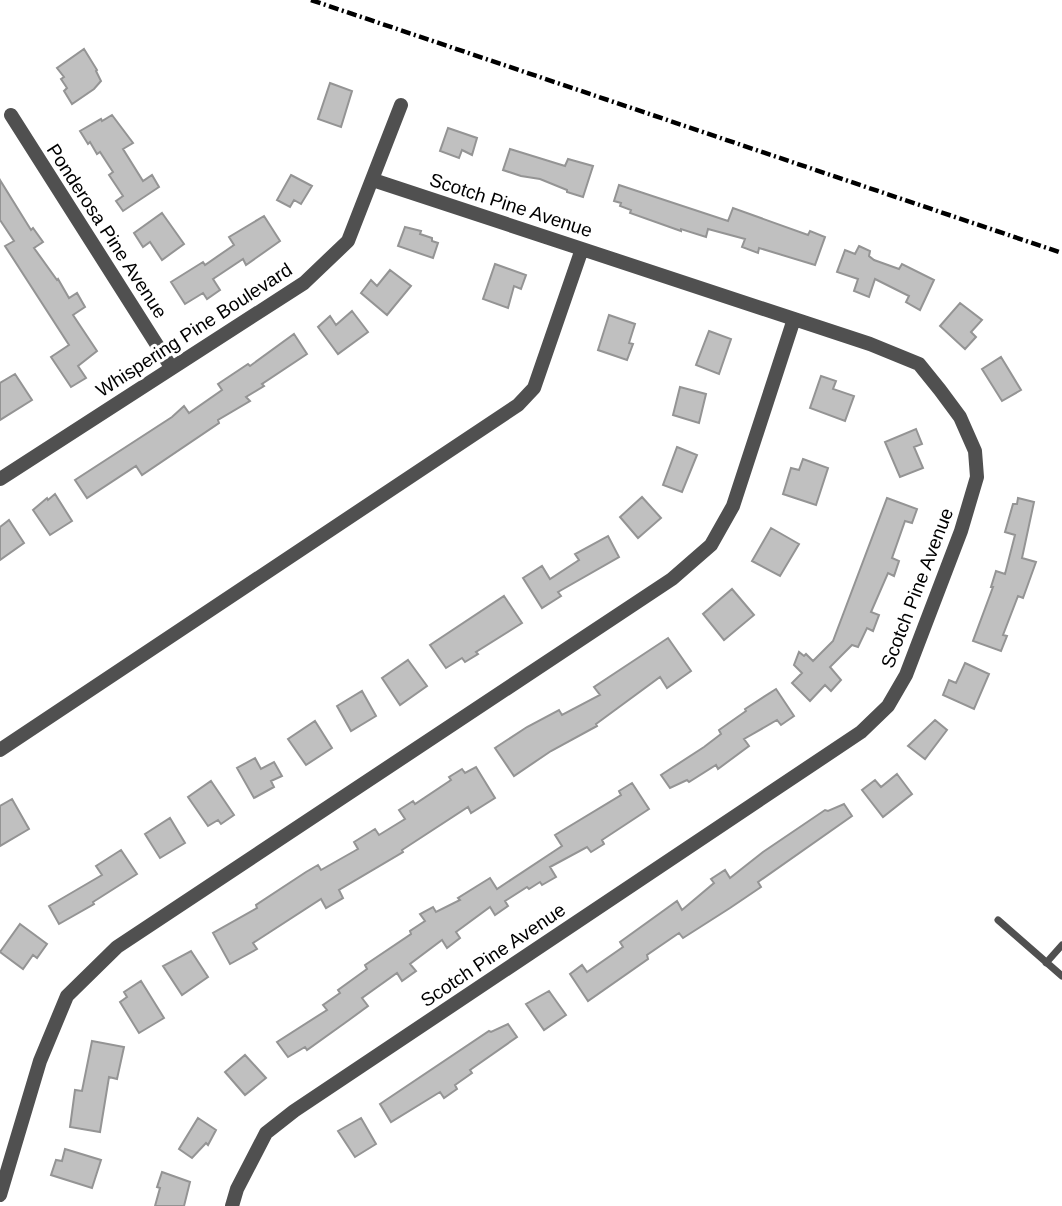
<svg xmlns="http://www.w3.org/2000/svg" width="1062" height="1206" viewBox="0 0 1062 1206" font-family="Arial,sans-serif">
<style>
.building{fill:#c0c0c0;stroke:#949494;stroke-width:2}
.lines{fill:none;stroke-linecap:round;stroke-linejoin:round}
.service{stroke:#505050;stroke-width:7}
.minor{stroke:#505050;stroke-width:14}
.rail{stroke:#000;stroke-width:4.5;stroke-dasharray:10 3.5 2 3.5;stroke-linecap:butt}
.labels{text-anchor:middle;dominant-baseline:central;stroke-width:6;stroke-linejoin:round;paint-order:stroke}
.street-label{font-size:19px;fill:#000;stroke:#fff}
</style>
<rect width="100%" height="100%" fill="#fff"/>
<path class="building" d="M 84,49 L 97,70 L 96,71 L 101,81 L 94,89 L 72,104 L 64,91 L 67,88 L 61,79 L 64,77 L 57,68 Z
M 330,83 L 352,91 L 341,127 L 318,119 Z
M 112,115 L 133,143 L 123,149 L 143,181 L 152,175 L 159,187 L 123,211 L 116,201 L 123,196 L 109,175 L 113,172 L 100,152 L 97,154 L 90,142 L 88,144 L 80,131 L 101,119 L 102,121 Z
M 448,128 L 477,138 L 472,155 L 462,150 L 459,158 L 440,151 Z
M 510,149 L 565,166 L 568,159 L 593,166 L 583,197 L 567,192 L 567,190 L 540,179 L 521,176 L 503,170 Z
M 291,175 L 312,186 L 301,204 L 294,200 L 290,207 L 277,200 Z
M 0,180 L 31,230 L 33,228 L 43,242 L 34,248 L 57,280 L 58,279 L 69,298 L 77,293 L 85,307 L 73,315 L 97,351 L 78,366 L 86,378 L 71,387 L 51,357 L 69,345 L 5,246 L 14,241 L 0,220 Z
M 619,185 L 728,221 L 733,208 L 808,235 L 810,231 L 825,237 L 815,265 L 759,248 L 758,253 L 742,247 L 745,239 L 708,229 L 706,237 L 681,229 L 681,231 L 630,213 L 631,210 L 620,206 L 621,203 L 614,201 Z
M 162,213 L 184,244 L 162,260 L 150,242 L 143,247 L 134,233 Z
M 264,216 L 280,241 L 246,265 L 243,259 L 213,279 L 220,290 L 207,299 L 203,293 L 185,304 L 171,282 L 203,262 L 205,265 L 234,245 L 229,237 Z
M 405,227 L 421,231 L 420,234 L 432,238 L 432,241 L 438,243 L 433,258 L 398,246 Z
M 859,246 L 870,251 L 869,256 L 874,260 L 899,269 L 902,264 L 934,280 L 920,310 L 906,302 L 909,296 L 875,279 L 869,297 L 854,291 L 858,279 L 837,272 L 845,250 L 855,254 Z
M 495,264 L 526,275 L 521,289 L 514,286 L 508,308 L 483,299 Z
M 390,270 L 411,286 L 387,315 L 361,293 L 371,280 L 377,286 Z
M 960,303 L 982,320 L 971,332 L 976,337 L 965,349 L 940,326 Z
M 352,311 L 368,332 L 338,354 L 318,327 L 330,316 L 336,325 Z
M 609,315 L 635,324 L 629,343 L 633,344 L 627,360 L 598,350 Z
M 709,331 L 731,339 L 719,374 L 696,365 Z
M 294,334 L 307,354 L 262,384 L 264,386 L 246,397 L 250,401 L 218,420 L 219,423 L 142,475 L 136,466 L 87,498 L 75,480 L 172,417 L 184,406 L 189,413 L 222,390 L 218,384 L 248,364 L 250,366 Z
M 1001,357 L 1021,390 L 1002,401 L 982,369 Z
M 15,374 L 32,400 L 0,420 L 0,383 Z
M 821,376 L 836,381 L 833,389 L 854,396 L 845,421 L 810,408 Z
M 680,387 L 706,394 L 699,423 L 673,415 Z
M 916,429 L 922,444 L 914,447 L 923,468 L 900,477 L 885,442 Z
M 677,447 L 697,455 L 682,492 L 663,485 Z
M 803,459 L 828,468 L 816,505 L 783,494 L 791,468 L 799,470 Z
M 55,494 L 72,521 L 50,535 L 33,510 L 47,498 L 48,500 Z
M 642,497 L 661,518 L 638,538 L 620,517 Z
M 887,498 L 917,509 L 912,523 L 905,521 L 892,558 L 899,561 L 894,576 L 888,573 L 871,612 L 879,615 L 873,631 L 867,628 L 858,647 L 852,645 L 830,667 L 841,680 L 831,691 L 825,685 L 810,701 L 792,683 L 802,673 L 794,665 L 799,652 L 804,656 L 806,654 L 813,661 L 833,641 Z
M 1018,498 L 1034,502 L 1022,558 L 1036,562 L 1023,598 L 1018,596 L 1003,635 L 1007,636 L 1001,651 L 973,641 L 993,587 L 991,587 L 996,571 L 1005,574 L 1015,535 L 1005,532 L 1013,504 L 1017,504 Z
M 9,520 L 24,543 L 0,560 L 0,527 Z
M 771,528 L 799,544 L 780,576 L 752,561 Z
M 608,536 L 619,557 L 558,592 L 561,596 L 542,608 L 523,578 L 542,566 L 550,579 L 579,560 L 575,554 Z
M 732,589 L 754,615 L 724,640 L 703,614 Z
M 504,596 L 522,623 L 476,652 L 478,654 L 465,662 L 462,658 L 446,668 L 430,645 Z
M 668,638 L 691,671 L 667,688 L 660,677 L 596,724 L 597,726 L 551,751 L 514,776 L 495,748 L 527,727 L 559,710 L 562,715 L 600,695 L 594,687 Z
M 408,660 L 427,686 L 400,705 L 382,678 Z
M 965,663 L 989,674 L 974,709 L 943,695 L 949,680 L 956,683 Z
M 776,689 L 794,716 L 781,725 L 777,720 L 744,739 L 749,746 L 718,769 L 716,765 L 689,782 L 687,780 L 670,788 L 661,775 L 704,747 L 721,734 L 719,730 L 746,711 L 745,709 Z
M 362,691 L 376,716 L 351,731 L 337,706 Z
M 935,720 L 947,730 L 925,759 L 908,746 Z
M 315,721 L 332,748 L 306,765 L 288,739 Z
M 255,758 L 261,769 L 274,762 L 282,776 L 271,781 L 274,787 L 254,798 L 237,768 Z
M 476,767 L 495,798 L 471,813 L 468,807 L 402,850 L 403,852 L 339,890 L 343,898 L 326,908 L 321,899 L 253,943 L 257,949 L 230,964 L 213,933 L 257,908 L 256,905 L 306,872 L 318,865 L 321,870 L 358,849 L 354,842 L 375,829 L 379,835 L 405,819 L 399,810 L 413,801 L 415,804 L 451,780 L 449,777 L 462,769 L 465,773 Z
M 897,774 L 912,794 L 883,817 L 862,790 L 875,780 L 881,787 Z
M 211,781 L 234,815 L 221,824 L 218,820 L 208,826 L 188,797 Z
M 632,783 L 649,809 L 602,840 L 604,844 L 591,852 L 587,847 L 550,867 L 556,877 L 542,885 L 540,882 L 529,889 L 527,887 L 505,901 L 508,906 L 495,915 L 490,907 L 456,932 L 460,938 L 447,948 L 442,940 L 410,964 L 416,971 L 402,981 L 397,973 L 362,998 L 368,1006 L 349,1020 L 307,1050 L 305,1047 L 288,1057 L 277,1042 L 327,1010 L 323,1005 L 340,993 L 338,990 L 367,969 L 365,965 L 411,934 L 410,931 L 425,921 L 420,914 L 433,907 L 436,912 L 460,900 L 458,898 L 490,878 L 497,889 L 562,846 L 555,835 L 621,795 L 619,791 Z
M 12,799 L 29,829 L 0,846 L 0,806 Z
M 844,804 L 852,816 L 758,882 L 761,887 L 730,908 L 683,938 L 679,933 L 647,955 L 648,959 L 588,1001 L 570,974 L 582,965 L 587,972 L 623,947 L 620,942 L 677,901 L 682,910 L 714,883 L 711,879 L 725,870 L 730,878 L 763,852 L 825,810 L 828,811 Z
M 170,818 L 185,843 L 160,858 L 145,834 Z
M 121,850 L 137,874 L 93,902 L 94,904 L 59,924 L 49,906 L 102,875 L 96,866 Z
M 20,924 L 47,944 L 37,958 L 33,955 L 23,969 L 0,952 Z
M 191,951 L 208,977 L 182,995 L 163,966 Z
M 141,981 L 164,1018 L 139,1033 L 120,1002 L 127,997 L 124,992 Z
M 549,991 L 566,1015 L 544,1030 L 526,1004 Z
M 508,1024 L 517,1037 L 470,1070 L 472,1073 L 455,1085 L 457,1089 L 444,1098 L 440,1092 L 391,1122 L 380,1104 L 489,1031 L 491,1032 Z
M 92,1041 L 124,1047 L 117,1079 L 109,1077 L 100,1132 L 70,1127 L 75,1090 L 82,1091 Z
M 245,1055 L 266,1078 L 245,1095 L 225,1072 Z
M 198,1118 L 216,1130 L 208,1145 L 206,1143 L 192,1158 L 179,1149 Z
M 361,1118 L 376,1144 L 355,1157 L 338,1131 Z
M 65,1149 L 101,1160 L 92,1188 L 51,1175 L 56,1160 L 62,1161 Z
M 162,1172 L 190,1182 L 184,1206 L 155,1206 L 160,1188 L 157,1187 Z"/>
<g class="lines">
<path class="service" d="M 998,920 L 1062,976
M 1046,963 L 1062,945"/>
<path class="minor" d="M 11,115 L 171,367
M 0,479 L 304,283 L 348,241 L 401,105
M 0,750 L 518,405 L 534,388 L 582,249
M 0,1195 L 40,1061 L 67,996 L 117,947 L 672,579 L 711,545 L 733,506 L 794,319
M 232,1206 L 237,1189 L 266,1133 L 294,1111 L 861,732 L 888,706 L 906,675 L 961,531 L 977,477 L 975,451 L 960,417 L 940,390 L 919,364 L 870,344 L 373,180"/>
<path class="rail" d="M 311,0 L 1062,253"/>
</g>
<g class="labels">
<g class="street-label">
<text transform="translate(511 205) rotate(18)">Scotch Pine Avenue</text>
<text transform="translate(107 231) rotate(57)">Ponderosa Pine Avenue</text>
<text transform="translate(194 330) rotate(-33)">Whispering Pine Boulevard</text>
<text transform="translate(917 588) rotate(-69)">Scotch Pine Avenue</text>
<text transform="translate(493 955) rotate(-34)">Scotch Pine Avenue</text>
</g>
</g>
</svg>
